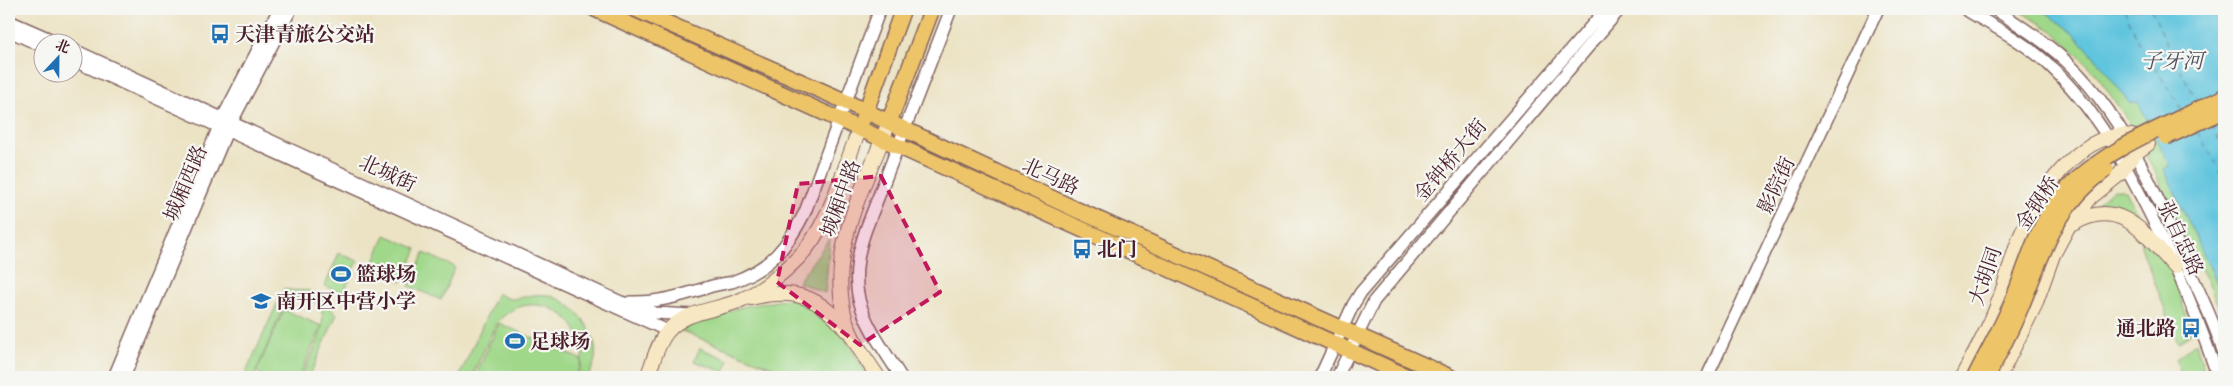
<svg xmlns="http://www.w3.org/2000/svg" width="2233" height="386" viewBox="0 0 2233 386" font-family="'IM FELL Great Primer','Noto Serif SC',serif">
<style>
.green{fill:#a0d88a;stroke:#757c5a}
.water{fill:#61c5de;stroke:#567284}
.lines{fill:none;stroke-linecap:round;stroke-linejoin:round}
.ferry{stroke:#515161;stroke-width:1;stroke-dasharray:6 5;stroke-linecap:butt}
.tertiary-casing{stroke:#836461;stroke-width:14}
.secondary-casing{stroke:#836461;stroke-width:16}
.primary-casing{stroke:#836461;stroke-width:18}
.tertiary{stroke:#fff;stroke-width:11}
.secondary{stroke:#f8e7c3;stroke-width:14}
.primary{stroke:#eec469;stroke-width:15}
.primary-bridge-casing{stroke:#836461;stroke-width:18;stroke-linecap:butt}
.primary-bridge{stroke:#eec469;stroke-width:15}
.marked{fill:#c2185b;fill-opacity:0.2;stroke:#c2185b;stroke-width:4;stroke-dasharray:10 6;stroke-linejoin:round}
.labels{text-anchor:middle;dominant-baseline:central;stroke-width:4.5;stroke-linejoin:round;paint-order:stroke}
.poi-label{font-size:20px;font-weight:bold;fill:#4a1f2b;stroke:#f6f6f2;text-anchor:start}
.street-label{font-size:20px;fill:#4a1f2b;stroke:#f6f6f2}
.water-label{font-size:21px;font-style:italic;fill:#515161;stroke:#f6f6f2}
</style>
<rect width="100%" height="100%" fill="#f6f6f2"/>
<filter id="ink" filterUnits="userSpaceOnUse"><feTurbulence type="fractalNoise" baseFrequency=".02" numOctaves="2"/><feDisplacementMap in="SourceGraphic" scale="10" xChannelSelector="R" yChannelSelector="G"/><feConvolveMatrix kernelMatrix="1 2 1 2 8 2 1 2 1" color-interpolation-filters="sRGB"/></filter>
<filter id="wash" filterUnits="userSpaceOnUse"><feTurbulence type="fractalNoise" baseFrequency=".0096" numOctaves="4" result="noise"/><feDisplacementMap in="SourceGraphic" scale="20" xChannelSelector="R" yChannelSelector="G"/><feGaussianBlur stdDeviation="1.12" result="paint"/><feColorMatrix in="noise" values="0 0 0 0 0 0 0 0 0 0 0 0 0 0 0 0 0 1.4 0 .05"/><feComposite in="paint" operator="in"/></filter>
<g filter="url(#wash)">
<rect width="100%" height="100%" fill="#ece3c4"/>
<path class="green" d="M 2016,9 L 2224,9 L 2224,321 L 2208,282 L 2183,236 L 2158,178 L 2129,122 L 2094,71 L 2053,31 Z
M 2114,189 L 2126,191 L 2137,214 L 2116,209 L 2095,208 L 2099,201 Z
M 385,235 L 417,249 L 402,282 L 371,268 Z
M 830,238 L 825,293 L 798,282 Z
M 2142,240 L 2172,268 L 2191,333 L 2178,343 L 2141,247 Z
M 339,253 L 358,261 L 343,294 L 325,286 Z
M 424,253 L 455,267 L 441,300 L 409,286 Z
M 284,288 C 296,293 306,288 316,293 C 326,298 328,309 337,314 L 309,377 L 301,377 C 309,358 341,309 308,299 C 298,296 290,301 283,308 L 254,377 L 244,377 Z
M 497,293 C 501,295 507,299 512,299 C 524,298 534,293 547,295 C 573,300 599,331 595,359 C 594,365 591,371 588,377 L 577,377 C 602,322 532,278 496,324 L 472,377 L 459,377 Z
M 789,299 C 832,307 848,344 869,377 L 797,377 L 677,329 L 741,307 Z
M 284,310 L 322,326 L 299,377 L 267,377 L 256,372 Z
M 499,323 L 582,360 L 575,377 L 475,377 Z
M 2196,342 L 2206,377 L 2182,377 L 2176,359 Z
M 700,348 L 729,360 L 724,372 L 694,361 Z"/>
<path class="water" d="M 2042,9 L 2213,9 L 2224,34 L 2224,298 L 2164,169 L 2170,165 L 2138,102 L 2130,104 L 2099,62 L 2074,34 Z"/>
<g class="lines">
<path class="ferry" d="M 2124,9 L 2138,40 L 2182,110
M 2151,9 L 2172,55 L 2198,102
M 2211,125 L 2224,149
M 2197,132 L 2215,161 L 2224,181"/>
</g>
</g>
<g filter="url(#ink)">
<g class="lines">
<defs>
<path id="tertiary" d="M 1965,9 C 1992,26 2023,41 2047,63 C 2096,108 2127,167 2156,226 C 2180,275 2201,326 2218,377
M 1994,9 C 2012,20 2030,32 2047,45 C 2115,97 2150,180 2183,256 C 2197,288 2214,320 2224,354
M 9,21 L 57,42
M 9,31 L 42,46
M 72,49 L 621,302 L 655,313 L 691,315
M 72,60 L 668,331
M 630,302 C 657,303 680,296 706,288 C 714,285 723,284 732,282 C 770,269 788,246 805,212 L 880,9
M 114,377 L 223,117 L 279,9
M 124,377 L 227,131 L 291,9
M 901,377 C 866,322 842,296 866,229 L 951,9
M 1320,377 L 1353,305 L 1361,292 L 1606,9
M 1337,377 L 1374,301 L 1620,9
M 1707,377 L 1878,9"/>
<path id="secondary" d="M 2073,224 C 2120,195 2146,235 2175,267
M 751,298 C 793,287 820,296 846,330
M 647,377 C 653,363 657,344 667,332 C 686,309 719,311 743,299 C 763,290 783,273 798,258 C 830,226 843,169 860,128
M 878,377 C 867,360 852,341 846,321 C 825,252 866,185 889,122
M 1962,377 C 1974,354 1988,331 1997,306 C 2006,283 2011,260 2020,237 C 2036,198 2075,137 2123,135 C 2130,135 2138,138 2145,139
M 1999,377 L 2035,305 L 2053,255 L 2068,227 L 2091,197 L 2120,174 L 2134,154 L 2148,144"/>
<path id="primary" d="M 595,9 L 1408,377
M 635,9 L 831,95 L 1075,209 L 1450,377
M 863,119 L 903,9
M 889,122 L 932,9"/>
</defs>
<use href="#tertiary" class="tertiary-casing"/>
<use href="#secondary" class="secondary-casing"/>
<use href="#primary" class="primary-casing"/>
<use href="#tertiary" class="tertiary"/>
<use href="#secondary" class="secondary"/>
<use href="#primary" class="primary"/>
<defs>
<path id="primary-bridge" d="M 2166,137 L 2224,111
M 1975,377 C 1987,353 2000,330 2011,305 C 2027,267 2035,228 2062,195 C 2099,150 2173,123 2224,97
M 1987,377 C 1999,353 2012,329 2022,304 C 2045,248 2054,208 2106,169"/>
</defs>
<use href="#primary-bridge" class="primary-bridge-casing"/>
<use href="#primary-bridge" class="primary-bridge"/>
</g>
</g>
<path class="marked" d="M 881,176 L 940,292 L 860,345 L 777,282 L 798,184 Z"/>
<defs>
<symbol id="bus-bare" viewBox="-9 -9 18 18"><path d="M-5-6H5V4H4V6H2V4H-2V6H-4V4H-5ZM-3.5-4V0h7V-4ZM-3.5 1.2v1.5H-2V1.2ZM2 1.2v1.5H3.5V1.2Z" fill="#1f6fb2" stroke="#f6f6f2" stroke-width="2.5" paint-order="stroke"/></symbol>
<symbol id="stadium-bare" viewBox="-9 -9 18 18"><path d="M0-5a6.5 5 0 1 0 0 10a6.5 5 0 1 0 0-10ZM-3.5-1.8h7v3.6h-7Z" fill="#1f6fb2" stroke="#f6f6f2" stroke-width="2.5" paint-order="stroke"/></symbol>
<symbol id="school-bare" viewBox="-9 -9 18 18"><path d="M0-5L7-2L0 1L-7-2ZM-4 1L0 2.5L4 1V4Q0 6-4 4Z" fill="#1f6fb2" stroke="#f6f6f2" stroke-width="2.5" paint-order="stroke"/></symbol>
</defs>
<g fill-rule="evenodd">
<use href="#bus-bare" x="206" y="20" width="28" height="28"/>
<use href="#bus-bare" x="1068" y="235" width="28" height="28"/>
<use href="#stadium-bare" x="327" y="260" width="28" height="28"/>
<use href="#school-bare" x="247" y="287" width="28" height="28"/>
<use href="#bus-bare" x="2177" y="314" width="28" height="28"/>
<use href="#stadium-bare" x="501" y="327" width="28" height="28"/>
</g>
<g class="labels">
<g class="poi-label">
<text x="235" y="34">天津青旅公交站</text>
<text x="1097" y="249">北门</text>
<text x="356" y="274">篮球场</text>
<text x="276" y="301">南开区中营小学</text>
<text x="2176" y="328" text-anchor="end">通北路</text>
<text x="530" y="341">足球场</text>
</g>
<g class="street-label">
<text transform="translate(1450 160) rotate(-50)">金钟桥大街</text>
<text transform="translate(388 173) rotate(25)">北城街</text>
<text transform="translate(1051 176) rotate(25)">北马路</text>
<text transform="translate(185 183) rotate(-67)">城厢西路</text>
<text transform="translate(1776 185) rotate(-65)">影院街</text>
<text transform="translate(840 198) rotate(-70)">城厢中路</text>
<text transform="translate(2037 203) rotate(-56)">金钢桥</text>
<text transform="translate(2181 238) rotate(65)">张自忠路</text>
<text transform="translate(1985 276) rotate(-71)">大胡同</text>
</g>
<g class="water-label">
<text x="2172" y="61">子牙河</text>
</g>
</g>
<rect width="2233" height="386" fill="none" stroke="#f6f6f2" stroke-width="30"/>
<g transform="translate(58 58) rotate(22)"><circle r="24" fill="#f6f6f2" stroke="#b1a0a2"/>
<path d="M0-4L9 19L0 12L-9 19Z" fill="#1f6fb2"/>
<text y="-8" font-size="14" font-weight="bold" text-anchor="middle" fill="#4a1f2b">北</text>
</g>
</svg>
